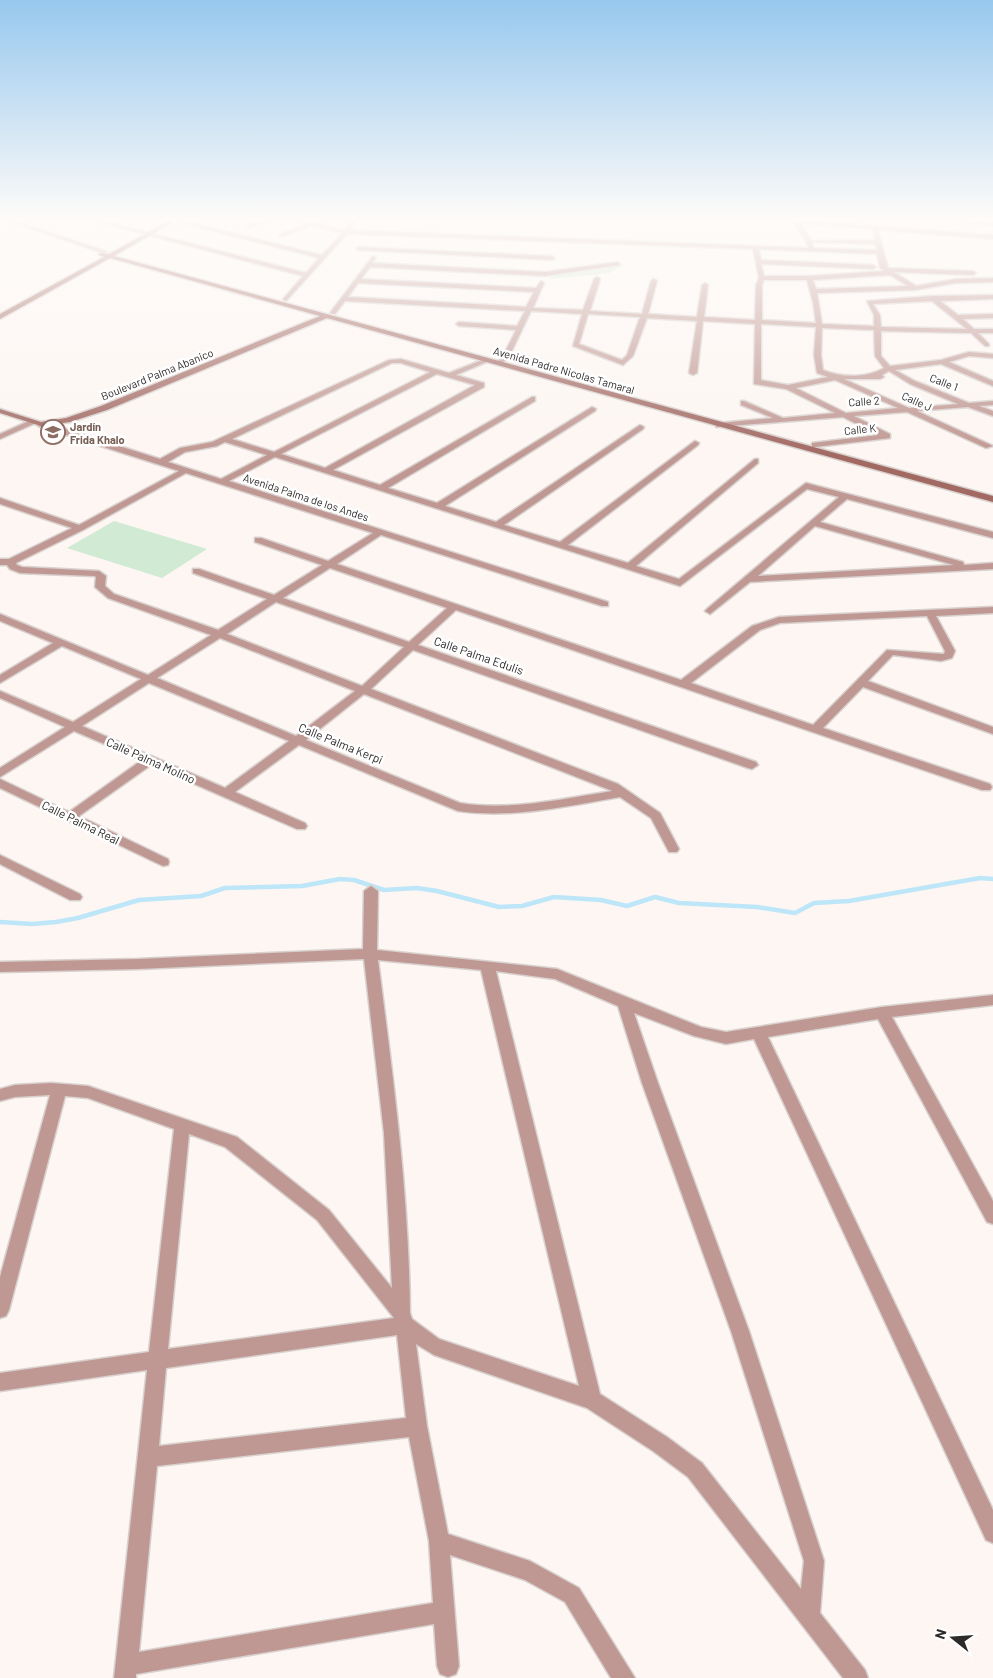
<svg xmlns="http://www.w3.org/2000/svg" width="993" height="1678" viewBox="0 0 993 1678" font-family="Barlow,sans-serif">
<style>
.green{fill:#d0ead4}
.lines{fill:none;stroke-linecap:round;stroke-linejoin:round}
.stream{stroke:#bde6f8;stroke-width:4.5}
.street-casing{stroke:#d8d1ce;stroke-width:3}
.secondary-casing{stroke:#d8d1ce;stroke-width:3}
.street{fill:#c09893;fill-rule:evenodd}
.secondary{fill:#a26963;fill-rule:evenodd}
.labels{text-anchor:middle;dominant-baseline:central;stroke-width:5;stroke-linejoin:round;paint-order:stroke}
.far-street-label{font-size:11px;fill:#2d2a29;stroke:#fff}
.far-education-label{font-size:11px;font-weight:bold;fill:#785e54;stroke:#fff;text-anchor:start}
.street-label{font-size:12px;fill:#2d2a29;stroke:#fff}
</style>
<rect width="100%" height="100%" fill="#fdf6f2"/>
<path class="green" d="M 609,265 L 623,265 L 610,273 L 550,279 L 552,274 Z
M 114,521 L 207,549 L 162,578 L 67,548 Z"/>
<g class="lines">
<path class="stream" d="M 0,922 L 32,924 L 56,922 L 78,918 L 139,900 L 201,896 L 225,888 L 302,886 L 340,879 L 354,880 L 384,890 L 417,888 L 437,891 L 499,907 L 522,906 L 554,897 L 601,900 L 627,906 L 655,897 L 679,903 L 757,907 L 795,913 L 814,903 L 849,901 L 980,878 L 993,879"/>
<defs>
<path id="street" d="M 7,221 L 16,221 L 108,252 L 103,253 Z
M 94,221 L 104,221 L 306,273 L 319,258 L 173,221 L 184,221 L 322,255 L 342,233 L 312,226 L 283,236 L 278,235 L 306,224 L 297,221 L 308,221 L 344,230 L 352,221 L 357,221 L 350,230 L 808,248 L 806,241 L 793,222 L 811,221 L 993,235 L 993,239 L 878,230 L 888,268 L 973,271 L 976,273 L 973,275 L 894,272 L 916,286 L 956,279 L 993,278 L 993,282 L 956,283 L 915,290 L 817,293 L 822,324 L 874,326 L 874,315 L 867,301 L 932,296 L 993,295 L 993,299 L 940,301 L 958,315 L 993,314 L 993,318 L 963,319 L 974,329 L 993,329 L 993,333 L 978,333 L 989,344 L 989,346 L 985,346 L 971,333 L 881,331 L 881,356 L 890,366 L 941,360 L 969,352 L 993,354 L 993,358 L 969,356 L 949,362 L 993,381 L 993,386 L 941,364 L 895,370 L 915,381 L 969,403 L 993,401 L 993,405 L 979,406 L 993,411 L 993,416 L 968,407 L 917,411 L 993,446 L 986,448 L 907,412 L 854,416 L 890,434 L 890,438 L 815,447 L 812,447 L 812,443 L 878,435 L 843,417 L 716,427 L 716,423 L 719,423 L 773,418 L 741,405 L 741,401 L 744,401 L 783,418 L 835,413 L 786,389 L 754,384 L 755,324 L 703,321 L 697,373 L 693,375 L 689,373 L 697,321 L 647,318 L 633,356 L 623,365 L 573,346 L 582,314 L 531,311 L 508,359 L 498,365 L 494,363 L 502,358 L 516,330 L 459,326 L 456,324 L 459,322 L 517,326 L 525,311 L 345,301 L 335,314 L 330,313 L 373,256 L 376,258 L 372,263 L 545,272 L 618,262 L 620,265 L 545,276 L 370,267 L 361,279 L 536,288 L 541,281 L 544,283 L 533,308 L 583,310 L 594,279 L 597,277 L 600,279 L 590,311 L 642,314 L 651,281 L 654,279 L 657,281 L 648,314 L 697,317 L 702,285 L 705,283 L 708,285 L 704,317 L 755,320 L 756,285 L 759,278 L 753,249 L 347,234 L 286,301 L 283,299 L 303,276 ZM 801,224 L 873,229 L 875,240 L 812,241 ZM 812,242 L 875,244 L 877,250 L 814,248 ZM 759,249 L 877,254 L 880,268 L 884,271 L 809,276 L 764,276 L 761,264 L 873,269 L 876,267 L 873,265 L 761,260 ZM 890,275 L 908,286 L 816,289 L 813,280 ZM 764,280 L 807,280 L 813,302 L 816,323 L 762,320 L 762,285 ZM 358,283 L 534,292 L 526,307 L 348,297 ZM 932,301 L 967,329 L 881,327 L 880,315 L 873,304 ZM 588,314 L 640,317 L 627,355 L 622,360 L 579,344 ZM 761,324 L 816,327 L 814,355 L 817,373 L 828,377 L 788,385 L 761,380 ZM 822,328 L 874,330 L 875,356 L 884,368 C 866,378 842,378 823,370 L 821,355 ZM 889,371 L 910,384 L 958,404 L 909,408 L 844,379 L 880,379 L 884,377 L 882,375 ZM 835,380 L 898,408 L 846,413 L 796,388 Z
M 258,221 L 267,221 L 250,228 L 245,227 Z
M 960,221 L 993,222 L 993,226 L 962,223 Z
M 358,247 L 552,256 L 555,258 L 552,260 L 356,250 Z
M 487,358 L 489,359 L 489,361 L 456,375 L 484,383 L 484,387 L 333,470 L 380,485 L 532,397 L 535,397 L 535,401 L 388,488 L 437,503 L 592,407 L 596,409 L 595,411 L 445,506 L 496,522 L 640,425 L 644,427 L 643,429 L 504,525 L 560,542 L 695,441 L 699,443 L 698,445 L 568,545 L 628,563 L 755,459 L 758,459 L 758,463 L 636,566 L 679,579 L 806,483 L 993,532 L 993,538 L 847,499 L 820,522 L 963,562 L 964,565 L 993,563 L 993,569 L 750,582 L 710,614 L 705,611 L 707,609 L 839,497 L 807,489 L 680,586 L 275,457 L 229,481 L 608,602 L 608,606 L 602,606 L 381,535 L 337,564 L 681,680 L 752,626 L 779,617 L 993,607 L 993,613 L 936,616 L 955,651 L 952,658 L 941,661 L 893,655 L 868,681 L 993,727 L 993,734 L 863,687 L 823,728 L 990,784 L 992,787 L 990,790 L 982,790 L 456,610 L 418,645 L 756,762 L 758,765 L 752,769 L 748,768 L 413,650 L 371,689 L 618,784 L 660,813 L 679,849 L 677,852 L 669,852 L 651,818 L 620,797 C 567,806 512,819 458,811 L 299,745 L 235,792 L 305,823 L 307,826 L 305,829 L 297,829 L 151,765 L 79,816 L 168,859 L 169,862 L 168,865 L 163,866 L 0,788 L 0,779 L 69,812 L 142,760 L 74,731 L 0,777 L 0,768 L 65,727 L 0,698 L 0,691 L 73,722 L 141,679 L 62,646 L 0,683 L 0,675 L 53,643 L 0,621 L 0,614 L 148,675 L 211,635 L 108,598 L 95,587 L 96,577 L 94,576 L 20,573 L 10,569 L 7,565 L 0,565 L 0,559 L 9,559 L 72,528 L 0,504 L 0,498 L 79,525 L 179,471 L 38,426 L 38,422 L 44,422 L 160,459 L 180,448 L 212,442 L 389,360 L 401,359 L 449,373 ZM 392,363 L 401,363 L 430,372 L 274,452 L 232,439 ZM 437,374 L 475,385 L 325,468 L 281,454 ZM 225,442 L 267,455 L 221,479 L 168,462 L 185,452 L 217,446 ZM 186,473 L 373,533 L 328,561 L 261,538 L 255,538 L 255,542 L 322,565 L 274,595 L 199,569 L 193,569 L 193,573 L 267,599 L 218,630 L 114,594 L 105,586 L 106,576 L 99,571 L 22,567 L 17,565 L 16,563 L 83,530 ZM 815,526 L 954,565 L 758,576 ZM 330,568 L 447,608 L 409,642 L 283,598 ZM 276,602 L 404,647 L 362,686 L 227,634 ZM 927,616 L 945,651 L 944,654 L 887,650 L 813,725 L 691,683 L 760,630 L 780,623 ZM 220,638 L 355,691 L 296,736 L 157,678 ZM 149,683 L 289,741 L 225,788 L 82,726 ZM 364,694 L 610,790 L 612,791 C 562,799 511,811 460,803 L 306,740 Z
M 31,420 L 38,422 L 0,439 L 0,434 Z
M 0,855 L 80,894 L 82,897 L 80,900 L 70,900 L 0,864 Z
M 371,886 L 378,891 L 377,950 L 557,969 L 701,1027 L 726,1032 L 882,1007 L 993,995 L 993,1005 L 892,1017 L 993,1201 L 993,1224 L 987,1222 L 878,1019 L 768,1037 L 993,1510 L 993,1543 L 986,1540 L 754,1039 L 726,1044 L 694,1036 L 634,1013 L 658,1083 L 749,1331 L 824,1561 L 820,1613 L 865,1670 L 868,1678 L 843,1678 L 688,1477 L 653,1451 L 587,1408 L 434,1355 L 416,1344 L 427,1426 L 448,1534 L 530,1561 L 579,1588 L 635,1678 L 611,1678 L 565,1602 L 525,1580 L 450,1555 L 459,1666 L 456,1674 L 448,1677 L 440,1674 L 437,1666 L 434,1624 L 136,1674 L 136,1678 L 114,1678 L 147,1370 L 0,1391 L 0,1373 L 149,1352 L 174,1129 L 88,1098 L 65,1096 L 9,1310 L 6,1316 L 0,1318 L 0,1277 L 50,1095 L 15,1097 L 0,1101 L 0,1089 L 15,1085 L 51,1083 L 88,1086 L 237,1137 L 329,1210 L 392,1288 L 384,1133 L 364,959 L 138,969 L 0,972 L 0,962 L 138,959 L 363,949 L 364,891 ZM 378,960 L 481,970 L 579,1386 L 439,1339 L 412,1319 L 410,1313 C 409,1194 393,1077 378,960 ZM 496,971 L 555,979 L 618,1006 L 642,1083 L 731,1331 L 804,1561 L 801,1589 L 702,1463 L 667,1437 L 600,1394 ZM 189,1134 L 225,1147 L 317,1220 L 394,1318 L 168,1349 ZM 397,1335 L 406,1418 L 159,1446 L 166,1368 ZM 409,1437 L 429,1541 L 433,1603 L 139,1652 L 157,1466 Z"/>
<path id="secondary" d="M 168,221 L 175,221 L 114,256 L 993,496 L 993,502 L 327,318 L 107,410 L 70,422 L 41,426 L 0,413 L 0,409 L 41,422 L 66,418 L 101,406 L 320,316 L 110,258 L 0,319 L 0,314 L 104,257 L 99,255 L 99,253 L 109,254 Z"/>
</defs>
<use href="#street" class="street-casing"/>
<use href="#secondary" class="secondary-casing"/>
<use href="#street" class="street"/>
<use href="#secondary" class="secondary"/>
</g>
<linearGradient id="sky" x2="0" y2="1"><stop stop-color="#97c8ee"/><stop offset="0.48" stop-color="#fefbf9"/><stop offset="1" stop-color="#fefbf9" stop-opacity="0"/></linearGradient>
<rect width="993" height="456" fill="url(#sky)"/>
<defs>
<symbol id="school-ring" viewBox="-11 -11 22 22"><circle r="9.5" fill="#fff" stroke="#8d6e63" stroke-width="1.5"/><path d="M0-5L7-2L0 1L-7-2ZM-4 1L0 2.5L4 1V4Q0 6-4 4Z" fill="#8d6e63"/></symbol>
</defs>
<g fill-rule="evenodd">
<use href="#school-ring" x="39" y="418" width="28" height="28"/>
</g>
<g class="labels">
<g class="far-street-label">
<text transform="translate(564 370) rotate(16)">Avenida Padre Nicolas Tamaral</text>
<text transform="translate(157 374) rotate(-22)">Boulevard Palma Abanico</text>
<text transform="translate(944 382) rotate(21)">Calle 1</text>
<text transform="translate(864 401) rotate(-4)">Calle 2</text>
<text transform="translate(917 401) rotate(24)">Calle J</text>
<text transform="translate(860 429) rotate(-6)">Calle K</text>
<text transform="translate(306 497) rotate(18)">Avenida Palma de los Andes</text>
</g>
<g class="far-education-label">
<text x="70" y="426">Jardín<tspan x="70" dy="13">Frida Khalo</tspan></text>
</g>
<g class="street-label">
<text transform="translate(479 655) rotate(19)">Calle Palma Edulis</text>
<text transform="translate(341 743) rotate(22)">Calle Palma Kerpi</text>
<text transform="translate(151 760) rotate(24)">Calle Palma Molino</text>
<text transform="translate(81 822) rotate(26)">Calle Palma Real</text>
</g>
</g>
<g transform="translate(953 1638) rotate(287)" stroke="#ffffff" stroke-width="4" paint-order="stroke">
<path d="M0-4L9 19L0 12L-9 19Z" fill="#2d2a29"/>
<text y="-8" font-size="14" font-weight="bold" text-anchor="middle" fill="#2d2a29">N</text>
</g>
</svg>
